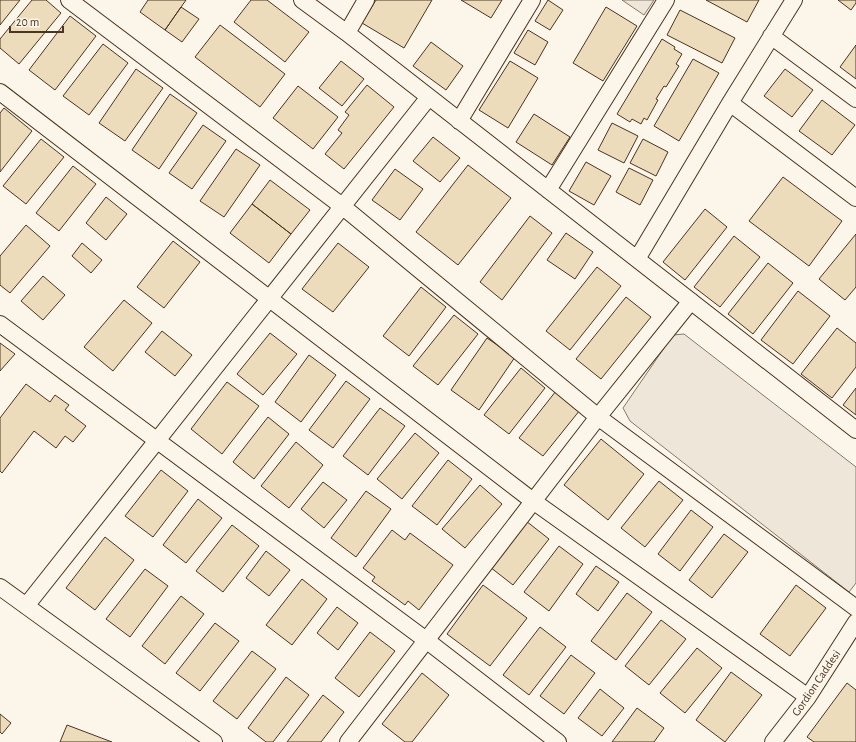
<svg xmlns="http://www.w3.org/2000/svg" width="856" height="742" viewBox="0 0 856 742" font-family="'Alegreya Sans',sans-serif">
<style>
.green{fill:#ede6d9;stroke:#887966}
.building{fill:#ecdcbc;stroke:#4a3520}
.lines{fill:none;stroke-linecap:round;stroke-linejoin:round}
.minor-casing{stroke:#4a3520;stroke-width:18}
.minor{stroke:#fbf6e9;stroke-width:16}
.labels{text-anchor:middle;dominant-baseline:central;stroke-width:3;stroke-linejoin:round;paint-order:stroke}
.street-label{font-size:12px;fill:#4a3520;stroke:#fbf6e9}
</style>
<rect width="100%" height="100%" fill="#fbf6e9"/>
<path class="green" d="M 622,0 L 654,0 L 644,15 Z
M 684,334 L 856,467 L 856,583 L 849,592 L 630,421 L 623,408 L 673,335 Z"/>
<path class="building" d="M 0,0 L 20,0 L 0,25 Z
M 32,0 L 46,0 L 61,13 L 19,64 L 0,48 L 0,39 Z
M 148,0 L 186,0 L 165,30 L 140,12 Z
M 251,0 L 267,0 L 309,32 L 285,62 L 234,22 Z
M 376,0 L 432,0 L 404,48 L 362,23 Z
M 461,0 L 502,0 L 491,18 Z
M 548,0 L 563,10 L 550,30 L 535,21 Z
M 706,0 L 759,0 L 747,22 Z
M 838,0 L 856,0 L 856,3 L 851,10 Z
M 181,7 L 199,19 L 182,42 L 165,30 Z
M 606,7 L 637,26 L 603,81 L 573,63 Z
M 680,10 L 735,38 L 722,63 L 667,35 Z
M 70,16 L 96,36 L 55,90 L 29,70 Z
M 220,25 L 285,74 L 260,107 L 195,57 Z
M 528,30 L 548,42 L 535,65 L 514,53 Z
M 662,39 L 675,47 L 674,49 L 682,54 L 676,64 L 679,66 L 666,87 L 664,86 L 656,99 L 658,100 L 647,120 L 644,118 L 641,124 L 632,119 L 630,122 L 617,114 Z
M 431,42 L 463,66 L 446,90 L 413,66 Z
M 103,44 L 128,63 L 89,115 L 63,96 Z
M 856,45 L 856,79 L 840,67 Z
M 693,59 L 719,73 L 679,141 L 654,126 Z
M 341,61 L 364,79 L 342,106 L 319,88 Z
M 510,61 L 538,78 L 508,128 L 479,110 Z
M 136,69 L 163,88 L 125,141 L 99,123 Z
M 785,69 L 813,90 L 792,117 L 764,96 Z
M 367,85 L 394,107 L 344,169 L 325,154 L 342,133 L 338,130 L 349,115 L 345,112 Z
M 298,86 L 338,117 L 313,149 L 273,118 Z
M 170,94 L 197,113 L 159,169 L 132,150 Z
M 822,100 L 855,125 L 832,155 L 799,131 Z
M 4,108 L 32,131 L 0,172 L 0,113 Z
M 534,114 L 570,137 L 552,165 L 516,142 Z
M 612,123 L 638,136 L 624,163 L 598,150 Z
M 203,125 L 226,141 L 192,189 L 169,173 Z
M 433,137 L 460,158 L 440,182 L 413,161 Z
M 41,139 L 64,157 L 26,204 L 3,186 Z
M 643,139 L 668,152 L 656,176 L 630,163 Z
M 236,149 L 260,165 L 224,217 L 200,201 Z
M 586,162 L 611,176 L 594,205 L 569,191 Z
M 468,165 L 511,198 L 458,265 L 416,232 Z
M 73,166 L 96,184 L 59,231 L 36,213 Z
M 629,168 L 653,180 L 640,205 L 616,192 Z
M 395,169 L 423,189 L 400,220 L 372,200 Z
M 783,177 L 842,221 L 809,266 L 749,221 Z
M 270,180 L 310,210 L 291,234 L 252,204 Z
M 106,197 L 127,214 L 106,240 L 86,223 Z
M 252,204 L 291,234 L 269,263 L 230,233 Z
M 705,209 L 727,227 L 685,280 L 663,262 Z
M 530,216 L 552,233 L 502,300 L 480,282 Z
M 26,225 L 50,246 L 10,293 L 0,285 L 0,256 Z
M 566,233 L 593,252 L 575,279 L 547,260 Z
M 856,234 L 856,287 L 845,300 L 819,279 Z
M 734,236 L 760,257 L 720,307 L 694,287 Z
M 173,241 L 200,262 L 164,308 L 137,287 Z
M 82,243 L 102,260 L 91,273 L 72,256 Z
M 338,243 L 369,267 L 333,312 L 302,289 Z
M 768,263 L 793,283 L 753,334 L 728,314 Z
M 597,267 L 621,286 L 570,350 L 546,331 Z
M 43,276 L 65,295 L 43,320 L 21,301 Z
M 421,287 L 446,307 L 409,356 L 383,336 Z
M 798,291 L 830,316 L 793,364 L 761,340 Z
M 626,297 L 651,317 L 601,379 L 576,359 Z
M 124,300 L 152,323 L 113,371 L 84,347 Z
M 454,315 L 478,334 L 438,385 L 413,366 Z
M 837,328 L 856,343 L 856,367 L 832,398 L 801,374 Z
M 162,331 L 192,355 L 175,376 L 145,352 Z
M 270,333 L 297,354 L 263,395 L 237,374 Z
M 487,338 L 515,357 L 479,410 L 451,390 Z
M 0,343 L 15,354 L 0,371 Z
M 309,355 L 336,375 L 301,422 L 275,402 Z
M 521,368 L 545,388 L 509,434 L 484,415 Z
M 346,381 L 370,399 L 333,448 L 309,430 Z
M 227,382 L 259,406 L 222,454 L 191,429 Z
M 26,384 L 50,402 L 55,395 L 69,405 L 65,410 L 86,426 L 73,442 L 65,436 L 56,448 L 34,431 L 2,473 L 0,471 L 0,418 Z
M 856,388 L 856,415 L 843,405 Z
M 556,391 L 580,410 L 543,456 L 519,438 Z
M 380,408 L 405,426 L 368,475 L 343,456 Z
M 268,417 L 289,434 L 254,479 L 233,462 Z
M 415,433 L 439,453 L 402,499 L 377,479 Z
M 601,439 L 644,474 L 608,520 L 564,485 Z
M 296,442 L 323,465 L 289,508 L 261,486 Z
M 448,460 L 472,479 L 437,525 L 412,506 Z
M 161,470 L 188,491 L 153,537 L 125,516 Z
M 659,481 L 683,500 L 645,547 L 621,528 Z
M 323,482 L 347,500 L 324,528 L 301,509 Z
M 480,485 L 502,504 L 465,548 L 442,529 Z
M 366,491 L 391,509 L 356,557 L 331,538 Z
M 198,499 L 222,518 L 186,563 L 163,545 Z
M 691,510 L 713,527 L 680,571 L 658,554 Z
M 526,521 L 549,539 L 513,585 L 490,567 Z
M 232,525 L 259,546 L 223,592 L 196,571 Z
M 392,530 L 405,540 L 410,533 L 453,565 L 419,610 L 408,601 L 405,605 L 372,581 L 375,577 L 363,568 Z
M 724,534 L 748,552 L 712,598 L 689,580 Z
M 105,537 L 134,560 L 95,610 L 66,588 Z
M 559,546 L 583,564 L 549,611 L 524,592 Z
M 266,551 L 290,570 L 269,596 L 246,578 Z
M 596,566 L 619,582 L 598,611 L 576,594 Z
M 145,569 L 168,586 L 130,637 L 106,619 Z
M 302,579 L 327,599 L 292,645 L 266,625 Z
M 483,585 L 527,618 L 490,666 L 447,634 Z
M 796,585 L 826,608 L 790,656 L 760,634 Z
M 627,593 L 652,612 L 616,660 L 591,641 Z
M 181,596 L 204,614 L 165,664 L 142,646 Z
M 337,607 L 358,623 L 338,650 L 317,633 Z
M 661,620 L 686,639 L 649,685 L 625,666 Z
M 215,623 L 239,641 L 200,691 L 176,673 Z
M 540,627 L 566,647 L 529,695 L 503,675 Z
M 370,632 L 395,651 L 359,697 L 335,678 Z
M 697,648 L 722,668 L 685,713 L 660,693 Z
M 252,651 L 276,669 L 237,719 L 213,701 Z
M 571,655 L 595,673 L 564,714 L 540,696 Z
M 731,672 L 762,695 L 725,742 L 696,720 Z
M 422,673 L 449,695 L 412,742 L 405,742 L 382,724 Z
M 286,677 L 309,695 L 273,742 L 266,742 L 248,728 Z
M 847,683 L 856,690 L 856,742 L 814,742 L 807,737 Z
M 600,689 L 624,708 L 602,736 L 578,718 Z
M 323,695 L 344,712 L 321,742 L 287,742 Z
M 637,708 L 664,728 L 654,742 L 612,742 Z
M 0,714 L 11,723 L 2,734 L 0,732 Z
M 67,725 L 112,742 L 60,742 Z"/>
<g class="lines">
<defs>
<path id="minor" d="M 69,0 L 342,206 L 598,417 L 856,608
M 302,0 L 347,33 L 856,430
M 347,33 L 366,0
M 771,36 L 856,99
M 0,92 L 533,501 L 808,697
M 730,103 L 856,198
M 459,121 L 532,0
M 548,190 L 666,0
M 637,259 L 730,103 L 794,0
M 0,324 L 426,640 L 558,742
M 0,587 L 214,742
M 26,606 L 429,97
M 348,742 L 598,417 L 691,301
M 773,742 L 808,697 L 856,622"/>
</defs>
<use href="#minor" class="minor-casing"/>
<use href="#minor" class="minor"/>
</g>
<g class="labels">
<g class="street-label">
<text transform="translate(816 683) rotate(-56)">Gordion Caddesi</text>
</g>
</g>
<path d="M10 26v6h53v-6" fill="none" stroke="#4a3520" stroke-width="2"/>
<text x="16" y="26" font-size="12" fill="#4a3520" stroke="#fbf6e9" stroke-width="3" paint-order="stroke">20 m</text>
</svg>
